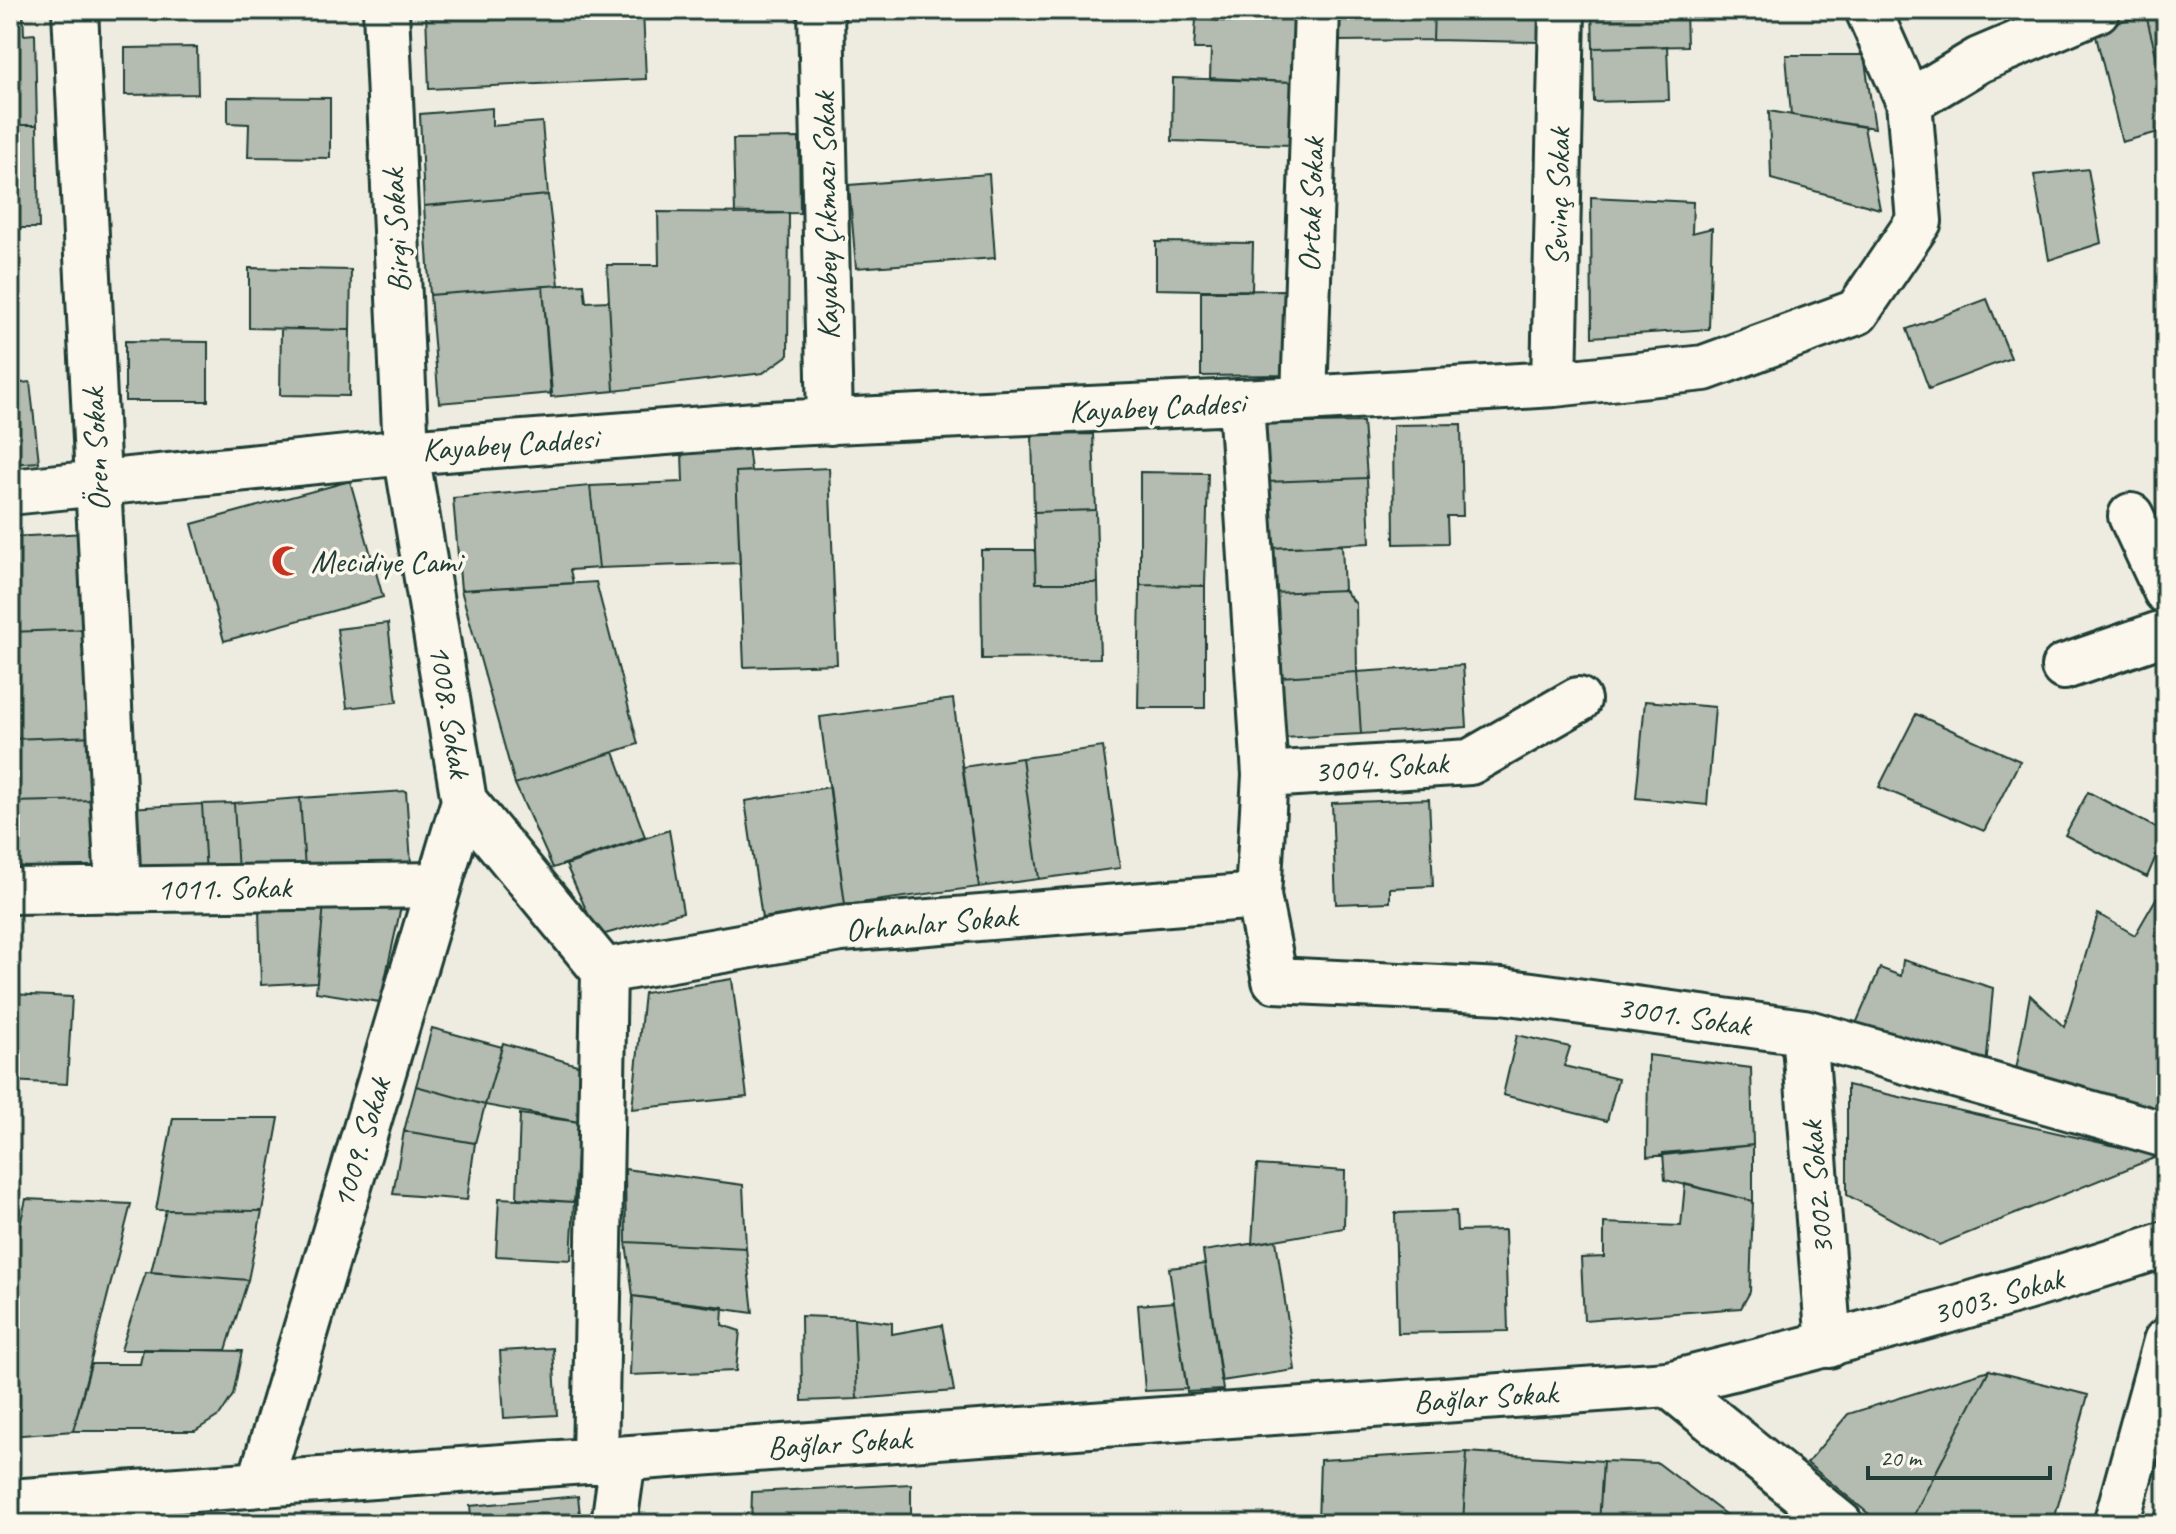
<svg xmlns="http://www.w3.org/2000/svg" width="2176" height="1534" viewBox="0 0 2176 1534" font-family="Caveat,sans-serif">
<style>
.building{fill:#b4bbb0;stroke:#1f3d34;stroke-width:2}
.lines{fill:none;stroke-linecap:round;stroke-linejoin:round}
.minor-casing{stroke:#1f3d34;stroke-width:50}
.secondary-casing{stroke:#1f3d34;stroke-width:50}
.minor{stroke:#fbf7ec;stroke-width:44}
.secondary{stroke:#fbf7ec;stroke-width:44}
.labels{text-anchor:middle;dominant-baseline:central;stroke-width:7;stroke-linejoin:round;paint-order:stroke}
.street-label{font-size:32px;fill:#1f3d34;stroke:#fbf7ec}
.poi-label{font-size:32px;fill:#1f3d34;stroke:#fbf7ec;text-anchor:start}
</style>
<rect width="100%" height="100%" fill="#eeece1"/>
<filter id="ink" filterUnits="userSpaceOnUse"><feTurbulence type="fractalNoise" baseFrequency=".0125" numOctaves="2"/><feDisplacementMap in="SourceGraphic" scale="16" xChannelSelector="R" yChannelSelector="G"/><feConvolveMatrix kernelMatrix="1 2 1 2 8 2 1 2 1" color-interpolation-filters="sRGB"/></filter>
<g filter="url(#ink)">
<path class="building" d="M 10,10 L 23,10 L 24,35 L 35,34 L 37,125 L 10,125 Z
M 425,10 L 515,10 L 426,14 Z
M 515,10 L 643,10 L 646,79 L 429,89 L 426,14 Z
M 1235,10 L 1297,10 L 1294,82 L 1210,78 L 1211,49 L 1194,49 L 1196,19 L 1234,22 Z
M 1339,10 L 1434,10 L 1433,40 L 1338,41 Z
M 1434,10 L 1540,10 L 1539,42 L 1433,40 Z
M 1592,10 L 1686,10 L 1687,46 L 1593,48 Z
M 2166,10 L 2166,95 L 2146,15 Z
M 2146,15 L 2166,95 L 2166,130 L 2122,142 L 2094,28 Z
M 1667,46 L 1669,100 L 1594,102 L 1593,48 Z
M 197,47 L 198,94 L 125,95 L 125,48 Z
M 1786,55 L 1864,55 L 1875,128 L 1791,115 Z
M 1173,78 L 1294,82 L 1291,145 L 1172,141 Z
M 228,97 L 330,98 L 330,158 L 248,157 L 249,124 L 228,123 Z
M 492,108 L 492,126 L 542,122 L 548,195 L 424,206 L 420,114 Z
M 1769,111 L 1864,127 L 1880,209 L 1771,179 Z
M 10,125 L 37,125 L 39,228 L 10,228 Z
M 799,138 L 800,213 L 735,214 L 733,139 Z
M 2088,169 L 2101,243 L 2049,260 L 2034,175 Z
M 989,174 L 995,258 L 856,268 L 849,185 Z
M 548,195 L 559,285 L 430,295 L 424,206 Z
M 1591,197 L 1693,202 L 1692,233 L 1712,228 L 1709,329 L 1592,337 Z
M 658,212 L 789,213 L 788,355 L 763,373 L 614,391 L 607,265 L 659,265 Z
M 1156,242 L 1253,243 L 1252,291 L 1156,289 Z
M 249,268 L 351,270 L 350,330 L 249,328 Z
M 584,284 L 586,302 L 609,301 L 614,391 L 551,397 L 543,286 Z
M 543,286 L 552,393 L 439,403 L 430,295 Z
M 1284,290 L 1285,375 L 1201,376 L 1201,291 Z
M 1987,299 L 2011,358 L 1929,389 L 1907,329 Z
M 281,329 L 350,330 L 349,396 L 280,395 Z
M 125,341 L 208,342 L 208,401 L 125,401 Z
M 30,382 L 39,462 L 10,464 L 10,384 Z
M 1363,422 L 1367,478 L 1266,482 L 1265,424 Z
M 1461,424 L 1463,516 L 1447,516 L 1448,543 L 1394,544 L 1393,425 Z
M 1093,434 L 1096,510 L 1034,512 L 1032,435 Z
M 748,445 L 751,471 L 736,472 L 740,563 L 599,568 L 590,486 L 683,482 L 682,452 Z
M 829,468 L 837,664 L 744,667 L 736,472 Z
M 1140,472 L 1208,473 L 1205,586 L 1140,585 Z
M 1367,478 L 1370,543 L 1269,548 L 1266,482 Z
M 350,481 L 383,597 L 224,641 L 192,524 Z
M 590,486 L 599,568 L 570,570 L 573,583 L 461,590 L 453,498 Z
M 1096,510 L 1098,583 L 1036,583 L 1034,512 Z
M 86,533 L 91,629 L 10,632 L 10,537 Z
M 1342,545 L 1344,590 L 1271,593 L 1269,548 Z
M 981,550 L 1035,550 L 1036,583 L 1098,583 L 1100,658 L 982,659 Z
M 596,582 L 638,744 L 515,784 L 461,590 Z
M 1140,585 L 1205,586 L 1205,708 L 1138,708 Z
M 1344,590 L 1356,604 L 1357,672 L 1280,677 L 1271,593 Z
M 388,623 L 397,702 L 347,708 L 337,629 Z
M 91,629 L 96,736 L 10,739 L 10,632 Z
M 1463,665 L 1467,727 L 1361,734 L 1357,672 Z
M 1357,672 L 1361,734 L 1283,738 L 1280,677 Z
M 953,699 L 979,887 L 845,905 L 820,717 Z
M 1645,701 L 1715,707 L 1707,805 L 1636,798 Z
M 1916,714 L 2020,761 L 1984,831 L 1879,787 Z
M 96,736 L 98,800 L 10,802 L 10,739 Z
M 1103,747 L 1120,868 L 1039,879 L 1022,758 Z
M 614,752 L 645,837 L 553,868 L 515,784 Z
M 1022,758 L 1039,879 L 979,887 L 963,767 Z
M 830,787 L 845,905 L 762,918 L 745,801 Z
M 406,791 L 411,863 L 305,869 L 300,798 Z
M 2088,792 L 2166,833 L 2147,877 L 2065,835 Z
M 300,798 L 305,869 L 238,873 L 234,803 Z
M 1429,799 L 1433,886 L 1390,888 L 1390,902 L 1336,904 L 1332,803 Z
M 98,800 L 99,870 L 12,871 L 11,802 Z
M 234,803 L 238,873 L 206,875 L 202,804 Z
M 202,804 L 206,875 L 130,878 L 127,808 Z
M 669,830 L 683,912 L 598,936 L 566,865 Z
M 2157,897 L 2166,907 L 2166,1112 L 2015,1075 L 2030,995 L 2064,1027 L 2098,914 L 2135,935 Z
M 402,902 L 380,1002 L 316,992 L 324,903 Z
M 324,903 L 317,982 L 261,985 L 259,909 Z
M 1903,960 L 1993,988 L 1986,1068 L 1849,1040 L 1880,968 L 1901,976 Z
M 732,979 L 747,1097 L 632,1109 L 644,993 Z
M 10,994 L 72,997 L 67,1084 L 10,1081 Z
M 432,1028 L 502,1047 L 485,1105 L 416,1086 Z
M 1517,1035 L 1570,1047 L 1564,1066 L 1618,1079 L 1607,1121 L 1503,1095 Z
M 503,1043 L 584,1067 L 579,1122 L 485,1105 Z
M 1648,1055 L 1751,1068 L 1753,1145 L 1647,1157 Z
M 1847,1085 L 2159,1156 L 1939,1245 L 1847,1195 Z
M 416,1086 L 485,1105 L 475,1143 L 404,1131 Z
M 520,1114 L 579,1122 L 574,1202 L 517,1198 Z
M 173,1118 L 279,1118 L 262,1211 L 156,1210 Z
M 404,1131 L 475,1143 L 467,1200 L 393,1194 Z
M 1753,1145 L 1753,1201 L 1665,1180 L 1663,1153 Z
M 1257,1165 L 1345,1171 L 1344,1228 L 1252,1244 Z
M 625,1169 L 743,1185 L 746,1248 L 626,1242 Z
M 1685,1184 L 1753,1201 L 1750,1292 L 1741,1308 L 1584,1320 L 1581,1258 L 1604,1257 L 1604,1223 L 1681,1226 Z
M 499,1198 L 574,1202 L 571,1260 L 496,1256 Z
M 26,1199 L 131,1204 L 73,1431 L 10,1436 L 10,1269 Z
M 166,1210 L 262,1211 L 248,1280 L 151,1272 Z
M 1456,1211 L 1457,1231 L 1505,1230 L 1508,1331 L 1398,1333 L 1395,1213 Z
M 1276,1240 L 1295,1370 L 1221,1381 L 1203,1251 Z
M 626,1242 L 746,1248 L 753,1313 L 633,1296 Z
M 1205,1264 L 1223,1390 L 1187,1392 L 1169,1268 Z
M 146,1272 L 248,1280 L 226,1350 L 121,1350 Z
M 633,1296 L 723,1307 L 722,1325 L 740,1331 L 736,1371 L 630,1375 Z
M 1174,1302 L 1187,1389 L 1145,1391 L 1138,1305 Z
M 801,1316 L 854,1318 L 857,1399 L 802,1401 Z
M 854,1318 L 892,1323 L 892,1334 L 942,1325 L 954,1391 L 857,1399 Z
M 553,1348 L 557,1415 L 504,1418 L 500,1351 Z
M 143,1349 L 242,1351 L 233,1395 L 220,1415 L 195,1431 L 73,1431 L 91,1364 L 140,1364 Z
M 1989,1370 L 1909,1524 L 1881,1524 L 1807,1463 L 1848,1414 Z
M 1989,1370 L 2088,1395 L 2053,1524 L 1909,1524 Z
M 1467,1452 L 1603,1461 L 1599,1524 L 1463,1524 Z
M 1467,1452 L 1463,1524 L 1318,1524 L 1320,1460 Z
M 1603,1461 L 1658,1463 L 1738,1524 L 1599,1524 Z
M 911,1484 L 911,1524 L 751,1524 L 752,1492 Z
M 578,1496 L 581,1524 L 472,1524 L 470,1506 Z
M 752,1517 L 751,1524 L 635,1524 L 635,1520 Z"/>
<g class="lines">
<defs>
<path id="minor" d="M 75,10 L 118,890
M 386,10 L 406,452 L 464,801 L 604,971
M 821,10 L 830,422
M 1868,10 L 1909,102
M 1554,384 L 1562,10
M 1304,399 L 1317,10
M 10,492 L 406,452 L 769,424 L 1304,399 L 1554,384 L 1704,368 L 1857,312 L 1919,221 L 1909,102 L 1979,60 L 2097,10
M 2131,516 L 2166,591
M 2064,667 L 2166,632
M 1265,775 L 1470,762 L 1578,700
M 10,891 L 438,885
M 1258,896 L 1275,980 L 1502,991 L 1804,1032 L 2166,1135
M 1804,1032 L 1829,1345
M 1668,1384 L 1840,1524
M 595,1461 L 604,971 L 841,929 L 1258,896 L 1265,775 L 1241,403
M 260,1484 L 464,801
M 129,1524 L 132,1495
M 614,1524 L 623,1459
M 2116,1524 L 2166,1341"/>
<path id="secondary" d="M 10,1502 L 1668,1384 C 1836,1343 2002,1298 2166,1244"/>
</defs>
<use href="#minor" class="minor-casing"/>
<use href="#secondary" class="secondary-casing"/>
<use href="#minor" class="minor"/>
<use href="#secondary" class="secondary"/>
</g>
</g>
<defs>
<symbol id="mosque-bare" viewBox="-9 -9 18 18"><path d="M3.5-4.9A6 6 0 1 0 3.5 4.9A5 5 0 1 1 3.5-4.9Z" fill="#c8321e" stroke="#fbf7ec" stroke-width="2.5" paint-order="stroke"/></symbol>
</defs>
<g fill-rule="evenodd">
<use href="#mosque-bare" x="265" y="539" width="44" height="44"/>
</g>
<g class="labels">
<g class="street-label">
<text transform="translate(1558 197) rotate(-89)">Sevinç Sokak</text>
<text transform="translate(1311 205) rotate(-88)">Ortak Sokak</text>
<text transform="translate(826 216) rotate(-91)">Kayabey Çıkmazı Sokak</text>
<text transform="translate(396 231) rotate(-93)">Birgi Sokak</text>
<text transform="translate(1157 407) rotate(-3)">Kayabey Caddesi</text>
<text transform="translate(510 444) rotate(-4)">Kayabey Caddesi</text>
<text transform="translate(96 450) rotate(-93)">Ören Sokak</text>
<text transform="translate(450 711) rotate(81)">1008. Sokak</text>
<text transform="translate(1381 767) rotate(-4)">3004. Sokak</text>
<text transform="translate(224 888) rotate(-1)">1011. Sokak</text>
<text transform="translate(931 923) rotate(-5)">Orhanlar Sokak</text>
<text transform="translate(1684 1016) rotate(8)">3001. Sokak</text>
<text transform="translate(361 1143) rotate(-73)">1009. Sokak</text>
<text transform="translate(1817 1188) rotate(-95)">3002. Sokak</text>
<text transform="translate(1998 1296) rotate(-16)">3003. Sokak</text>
<text transform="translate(1485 1397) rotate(-4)">Bağlar Sokak</text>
<text transform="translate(839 1443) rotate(-4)">Bağlar Sokak</text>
</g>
<g class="poi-label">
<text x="311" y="561">Mecidiye Cami</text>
</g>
</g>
<rect width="2176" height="1534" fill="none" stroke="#fbf7ec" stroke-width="40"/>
<rect x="20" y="20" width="2136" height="1494" fill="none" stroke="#1f3d34" stroke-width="3" filter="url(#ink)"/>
<path d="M1868 1466v12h182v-12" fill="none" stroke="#1f3d34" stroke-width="4"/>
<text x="1880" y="1466" font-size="24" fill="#1f3d34" stroke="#fbf7ec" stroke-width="6" paint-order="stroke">20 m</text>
</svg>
